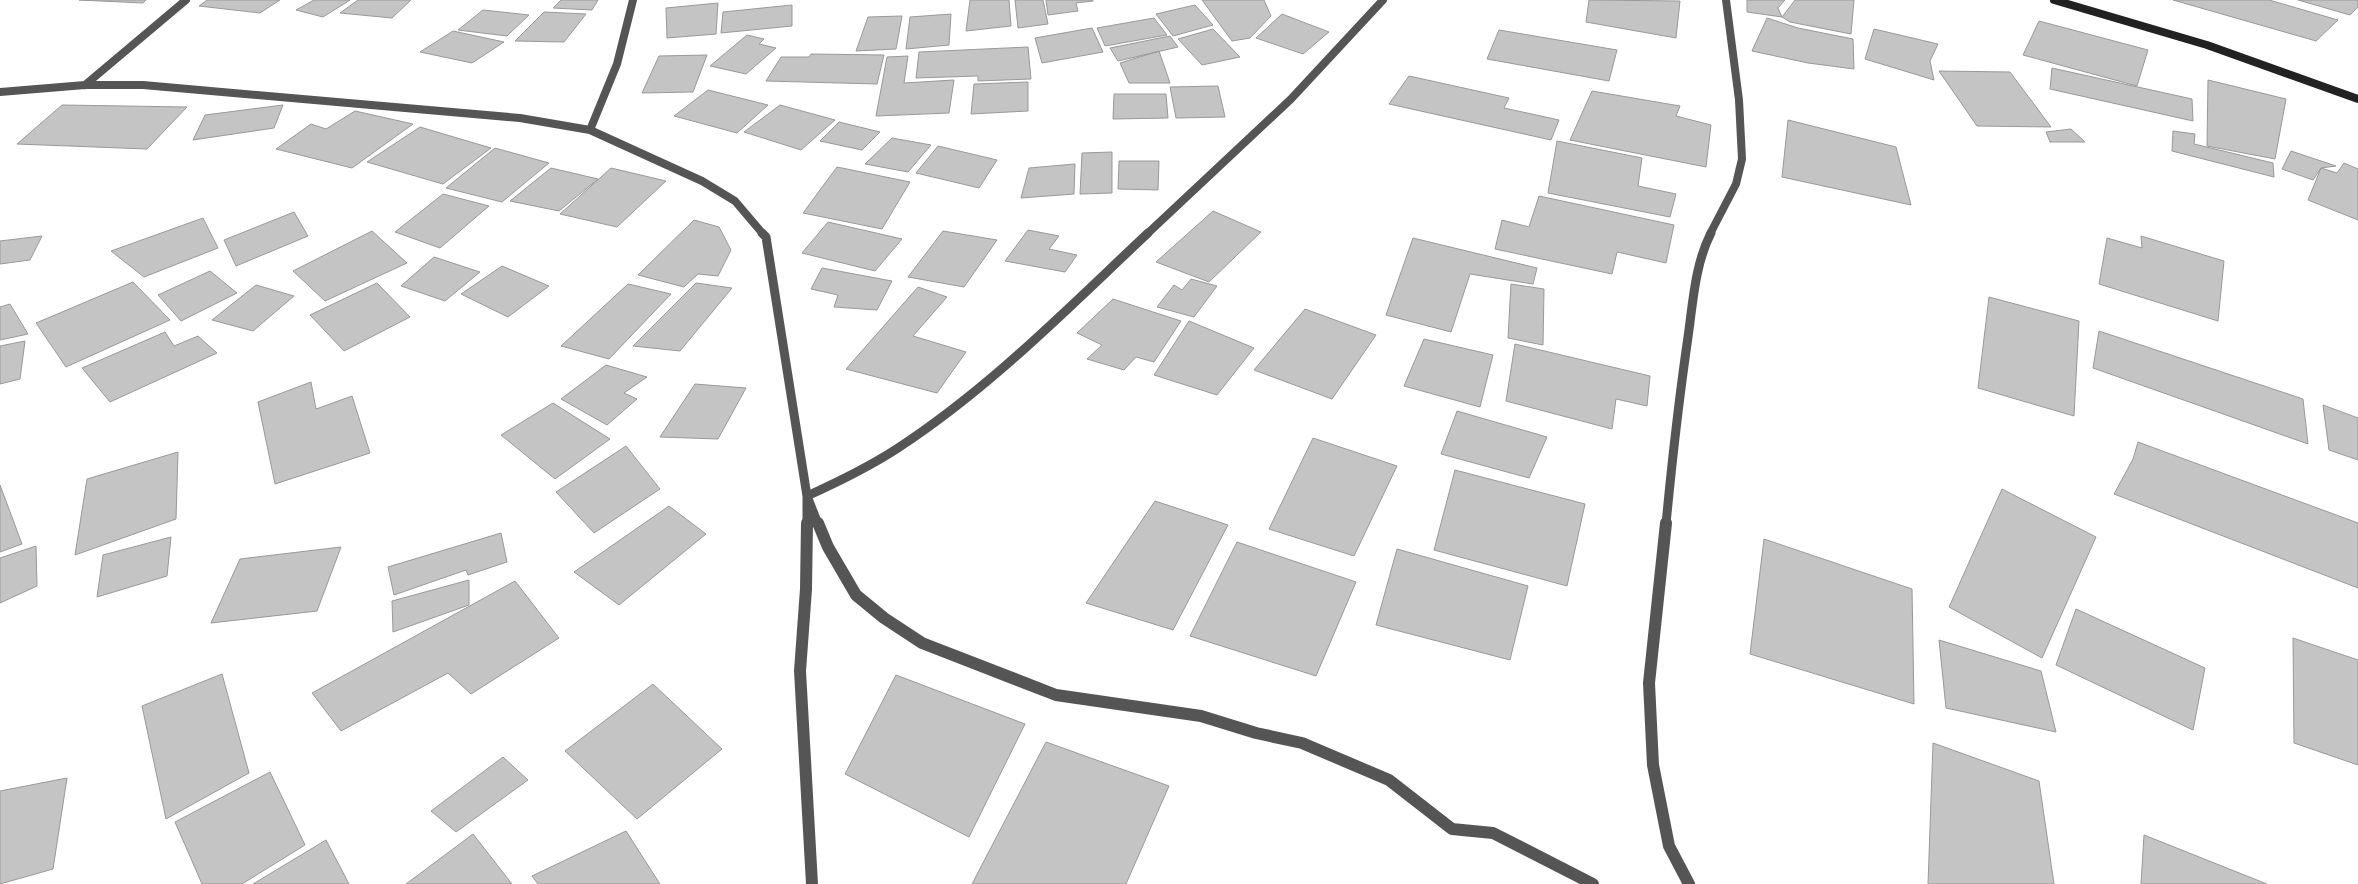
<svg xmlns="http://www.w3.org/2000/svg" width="2358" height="884" viewBox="0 0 2358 884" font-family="Rubik,sans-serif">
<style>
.building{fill:#c4c4c4;stroke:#999}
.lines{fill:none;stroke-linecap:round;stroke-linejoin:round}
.street-far2{stroke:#555;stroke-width:8}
.street-far1{stroke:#555;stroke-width:9}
.street{stroke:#555;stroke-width:12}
.secondary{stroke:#222;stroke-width:8}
</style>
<rect width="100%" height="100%" fill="#fff"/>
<path class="building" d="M 79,0 L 146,0 L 143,3 Z
M 207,0 L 280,0 L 260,13 L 199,6 Z
M 314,0 L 350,0 L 323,17 L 296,10 Z
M 358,0 L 411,0 L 392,18 L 340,13 Z
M 561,0 L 598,0 L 592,10 L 553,8 Z
M 970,0 L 1009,0 L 1011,26 L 966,31 Z
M 1015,0 L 1043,0 L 1048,24 L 1018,28 Z
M 1046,0 L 1093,0 L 1093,1 L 1076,3 L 1078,11 L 1048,15 Z
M 1202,0 L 1264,0 L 1271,16 L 1250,38 L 1232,41 Z
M 1589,0 L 1680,1 L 1676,38 L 1586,22 Z
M 1747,0 L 1785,0 L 1778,8 L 1782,17 L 1747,12 Z
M 1795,0 L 1854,0 L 1851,34 L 1790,22 L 1782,17 Z
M 2173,0 L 2269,0 L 2338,20 L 2316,41 Z
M 2298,0 L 2358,0 L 2358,7 L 2350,15 Z
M 718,3 L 716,34 L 667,38 L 666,8 Z
M 792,5 L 792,26 L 721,33 L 723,12 Z
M 1195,5 L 1213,25 L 1173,36 L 1156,14 Z
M 483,10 L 529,15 L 507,36 L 458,30 Z
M 544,12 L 586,14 L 564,42 L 515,41 Z
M 951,14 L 949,45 L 906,49 L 910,17 Z
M 1282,14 L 1329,32 L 1303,54 L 1256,38 Z
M 902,16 L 896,49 L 856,51 L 868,17 Z
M 1154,18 L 1167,35 L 1105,46 L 1097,28 Z
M 1767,18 L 1798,28 L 1853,39 L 1854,69 L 1808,63 L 1752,51 Z
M 2039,21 L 2148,50 L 2137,86 L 2023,55 Z
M 1092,28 L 1103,52 L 1042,63 L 1035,38 Z
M 1213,29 L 1240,57 L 1202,65 L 1178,39 Z
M 1874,29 L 1938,44 L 1930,61 L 1934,80 L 1865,59 Z
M 1499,30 L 1617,50 L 1609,81 L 1487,59 Z
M 453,31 L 504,42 L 472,63 L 420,52 Z
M 747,35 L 764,39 L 759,44 L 776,48 L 746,74 L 710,66 Z
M 1170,36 L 1178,47 L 1118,61 L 1110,48 Z
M 1028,47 L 1031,79 L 978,81 L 978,76 L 916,78 L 919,52 Z
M 1159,51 L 1170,83 L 1129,83 L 1120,63 Z
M 811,54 L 884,55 L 877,84 L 766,81 L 781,57 L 809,57 Z
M 707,55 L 693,92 L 642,93 L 659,56 Z
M 908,56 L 904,83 L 954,80 L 949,113 L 876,116 L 887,57 Z
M 2052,68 L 2192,99 L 2193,121 L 2050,89 Z
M 1939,71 L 2010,72 L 2051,127 L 1977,126 Z
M 1409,76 L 1509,98 L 1504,108 L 1559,120 L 1551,140 L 1389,104 Z
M 2208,80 L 2286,99 L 2275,159 L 2207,146 Z
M 1028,82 L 1028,111 L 971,114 L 974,84 Z
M 1218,86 L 1225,117 L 1176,118 L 1170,87 Z
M 708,90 L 768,105 L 737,133 L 674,116 Z
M 1592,91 L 1680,106 L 1676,116 L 1711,125 L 1706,167 L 1570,140 Z
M 1114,94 L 1166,94 L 1168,118 L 1113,119 Z
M 62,105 L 187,107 L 147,149 L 17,144 Z
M 283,105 L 274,128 L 193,140 L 205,115 Z
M 780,105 L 835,120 L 801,150 L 744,132 Z
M 355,111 L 413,124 L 352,168 L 276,149 L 311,124 L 326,129 Z
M 1788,120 L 1896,147 L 1911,205 L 1782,177 Z
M 839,122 L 880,132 L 862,150 L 820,141 Z
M 420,127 L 491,148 L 443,184 L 367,162 Z
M 2071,129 L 2085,142 L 2050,142 L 2046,132 Z
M 2173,131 L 2195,134 L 2194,144 L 2273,163 L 2274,177 L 2172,151 Z
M 892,138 L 931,145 L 908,172 L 865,164 Z
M 1557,141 L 1642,158 L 1638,186 L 1676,194 L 1670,217 L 1548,193 Z
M 938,146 L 997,160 L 979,188 L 916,173 Z
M 495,148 L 549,163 L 502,202 L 446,188 Z
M 2291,151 L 2336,166 L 2321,168 L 2313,180 L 2282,169 Z
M 1112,152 L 1112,193 L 1080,194 L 1082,153 Z
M 1119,161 L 1159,161 L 1158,190 L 1118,189 Z
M 2344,163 L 2358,169 L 2358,220 L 2308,200 L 2321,168 L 2337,173 Z
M 1075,164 L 1074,194 L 1021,198 L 1029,168 Z
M 837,167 L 910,182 L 882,229 L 803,213 Z
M 551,168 L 598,179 L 559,211 L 510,201 Z
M 611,168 L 666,181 L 617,227 L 560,214 Z
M 443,194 L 489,206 L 440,248 L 395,232 Z
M 1539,196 L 1674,225 L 1666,263 L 1617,252 L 1612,274 L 1495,249 L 1502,220 L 1529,227 Z
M 1213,211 L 1261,232 L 1209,282 L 1156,262 Z
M 294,212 L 308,236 L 236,266 L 224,240 Z
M 203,218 L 218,248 L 144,277 L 111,251 Z
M 694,220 L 719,227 L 731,250 L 718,276 L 698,274 L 684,287 L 638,275 Z
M 828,222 L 902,239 L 875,271 L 802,253 Z
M 1028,230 L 1059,236 L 1049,249 L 1077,255 L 1065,272 L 1005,261 Z
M 372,231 L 407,263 L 325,301 L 293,271 Z
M 943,231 L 997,240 L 964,287 L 908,277 Z
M 42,236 L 30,260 L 0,264 L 0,241 Z
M 2141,236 L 2224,261 L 2218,321 L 2099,284 L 2107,238 L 2142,248 Z
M 1413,238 L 1537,268 L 1533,284 L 1470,274 L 1451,332 L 1386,315 Z
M 434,257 L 480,272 L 445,301 L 401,286 Z
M 502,266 L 549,286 L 508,317 L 461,294 Z
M 822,268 L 892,281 L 877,310 L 834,307 L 838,295 L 811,289 Z
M 210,271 L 237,293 L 181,321 L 158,295 Z
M 1191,279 L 1217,286 L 1194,317 L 1157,307 L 1174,285 L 1182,290 Z
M 133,282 L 170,320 L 66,367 L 36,323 Z
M 377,283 L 410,317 L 344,351 L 310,315 Z
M 696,283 L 732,288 L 680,351 L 633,346 Z
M 628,284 L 671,294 L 609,359 L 561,346 Z
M 1511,284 L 1544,289 L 1543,345 L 1508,338 Z
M 256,285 L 294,296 L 253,331 L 212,320 Z
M 918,287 L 947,297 L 913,336 L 966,352 L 937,393 L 846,369 Z
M 1989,297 L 2079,321 L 2074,416 L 1978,388 Z
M 1113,299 L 1181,321 L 1154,362 L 1136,357 L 1124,370 L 1087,359 L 1102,345 L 1077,333 Z
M 10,304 L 28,334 L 0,340 L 0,307 Z
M 1305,309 L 1376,335 L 1332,399 L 1254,370 Z
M 1189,321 L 1254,348 L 1217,395 L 1154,375 Z
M 2099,331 L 2303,399 L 2308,444 L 2093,368 Z
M 165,332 L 174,346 L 198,336 L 217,353 L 110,402 L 82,368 Z
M 1424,339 L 1493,355 L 1480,407 L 1404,386 Z
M 25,341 L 20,379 L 0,384 L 0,346 Z
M 1515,344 L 1650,376 L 1647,406 L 1616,399 L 1612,429 L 1506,401 Z
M 606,365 L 647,377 L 624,393 L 637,399 L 607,425 L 561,399 Z
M 311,382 L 316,409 L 352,396 L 370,453 L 275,484 L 258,402 Z
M 695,384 L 746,388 L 718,439 L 660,437 Z
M 553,403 L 610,439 L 555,479 L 501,435 Z
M 2323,405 L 2358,418 L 2358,460 L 2329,450 Z
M 1457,411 L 1547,437 L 1529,478 L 1441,454 Z
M 1313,438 L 1397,466 L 1354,556 L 1269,529 Z
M 2138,442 L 2358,523 L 2358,588 L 2114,494 L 2133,459 Z
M 626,446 L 660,489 L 594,533 L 556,492 Z
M 178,452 L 176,519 L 75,555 L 87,479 Z
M 1455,470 L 1585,504 L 1567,586 L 1434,550 Z
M 0,485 L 22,544 L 0,552 Z
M 2002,489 L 2096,537 L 2042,658 L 1949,607 Z
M 1155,501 L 1228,525 L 1173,630 L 1086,603 Z
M 669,506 L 706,534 L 619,605 L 574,572 Z
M 501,533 L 507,562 L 468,575 L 466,570 L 394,595 L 388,567 Z
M 171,537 L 167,576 L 97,597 L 103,555 Z
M 1764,539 L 1912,589 L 1914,704 L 1750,654 Z
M 1237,542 L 1356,582 L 1316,676 L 1190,636 Z
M 36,546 L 37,586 L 0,603 L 0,558 Z
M 341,547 L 317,611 L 211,623 L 240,559 Z
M 1397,549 L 1528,586 L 1510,660 L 1376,625 Z
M 469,580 L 469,605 L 393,632 L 392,601 Z
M 515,581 L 559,638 L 471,694 L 448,673 L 341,731 L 312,693 Z
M 2076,609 L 2205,668 L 2193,730 L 2056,665 Z
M 2293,638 L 2358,660 L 2358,765 L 2294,743 Z
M 1939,640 L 2041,671 L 2056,732 L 1946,708 Z
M 222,674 L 249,773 L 166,819 L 142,706 Z
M 896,675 L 1025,724 L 969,837 L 845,774 Z
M 653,684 L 722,749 L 637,819 L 565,751 Z
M 1046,742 L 1169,786 L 1126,884 L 972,884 Z
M 1933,743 L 2039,781 L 2054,884 L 1928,884 Z
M 503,757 L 528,780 L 456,832 L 431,811 Z
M 270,772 L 305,845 L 242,884 L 202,884 L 175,822 Z
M 67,778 L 53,869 L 0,884 L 0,791 Z
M 626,831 L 660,884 L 538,884 L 532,876 Z
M 473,834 L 512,884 L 406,884 Z
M 2144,835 L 2267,884 L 2141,884 Z
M 326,840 L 349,884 L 253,884 Z"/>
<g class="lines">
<path class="street-far2" d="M 85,85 L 186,0
M 0,92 L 85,85 L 143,85 L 520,118 L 590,130 L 702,181 L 735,201 L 763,234
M 590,130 L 617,64 L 633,0
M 1147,234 L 1291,99 L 1383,0
M 1710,234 L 1736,184 L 1742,159 L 1739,100 L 1726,0"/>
<path class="street-far1" d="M 762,233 L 766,237 L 807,496 L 807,524
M 818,524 L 807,496 C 838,482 869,467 898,448 C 990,388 1068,308 1148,233
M 1666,524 C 1672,461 1679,399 1688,337 C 1693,302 1695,264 1711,233"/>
<path class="street" d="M 807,523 L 806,589 L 800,671 L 812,884
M 818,523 L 828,547 L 856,595 L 884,618 L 922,643 L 1056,695 L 1201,716 L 1256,733 L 1302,743 L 1389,780 L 1452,829 L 1493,833 L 1593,884
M 1666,523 L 1649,683 L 1653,765 L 1669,846 L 1689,884"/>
<path class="secondary" d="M 2054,0 L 2207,45 L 2358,99"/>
</g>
</svg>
